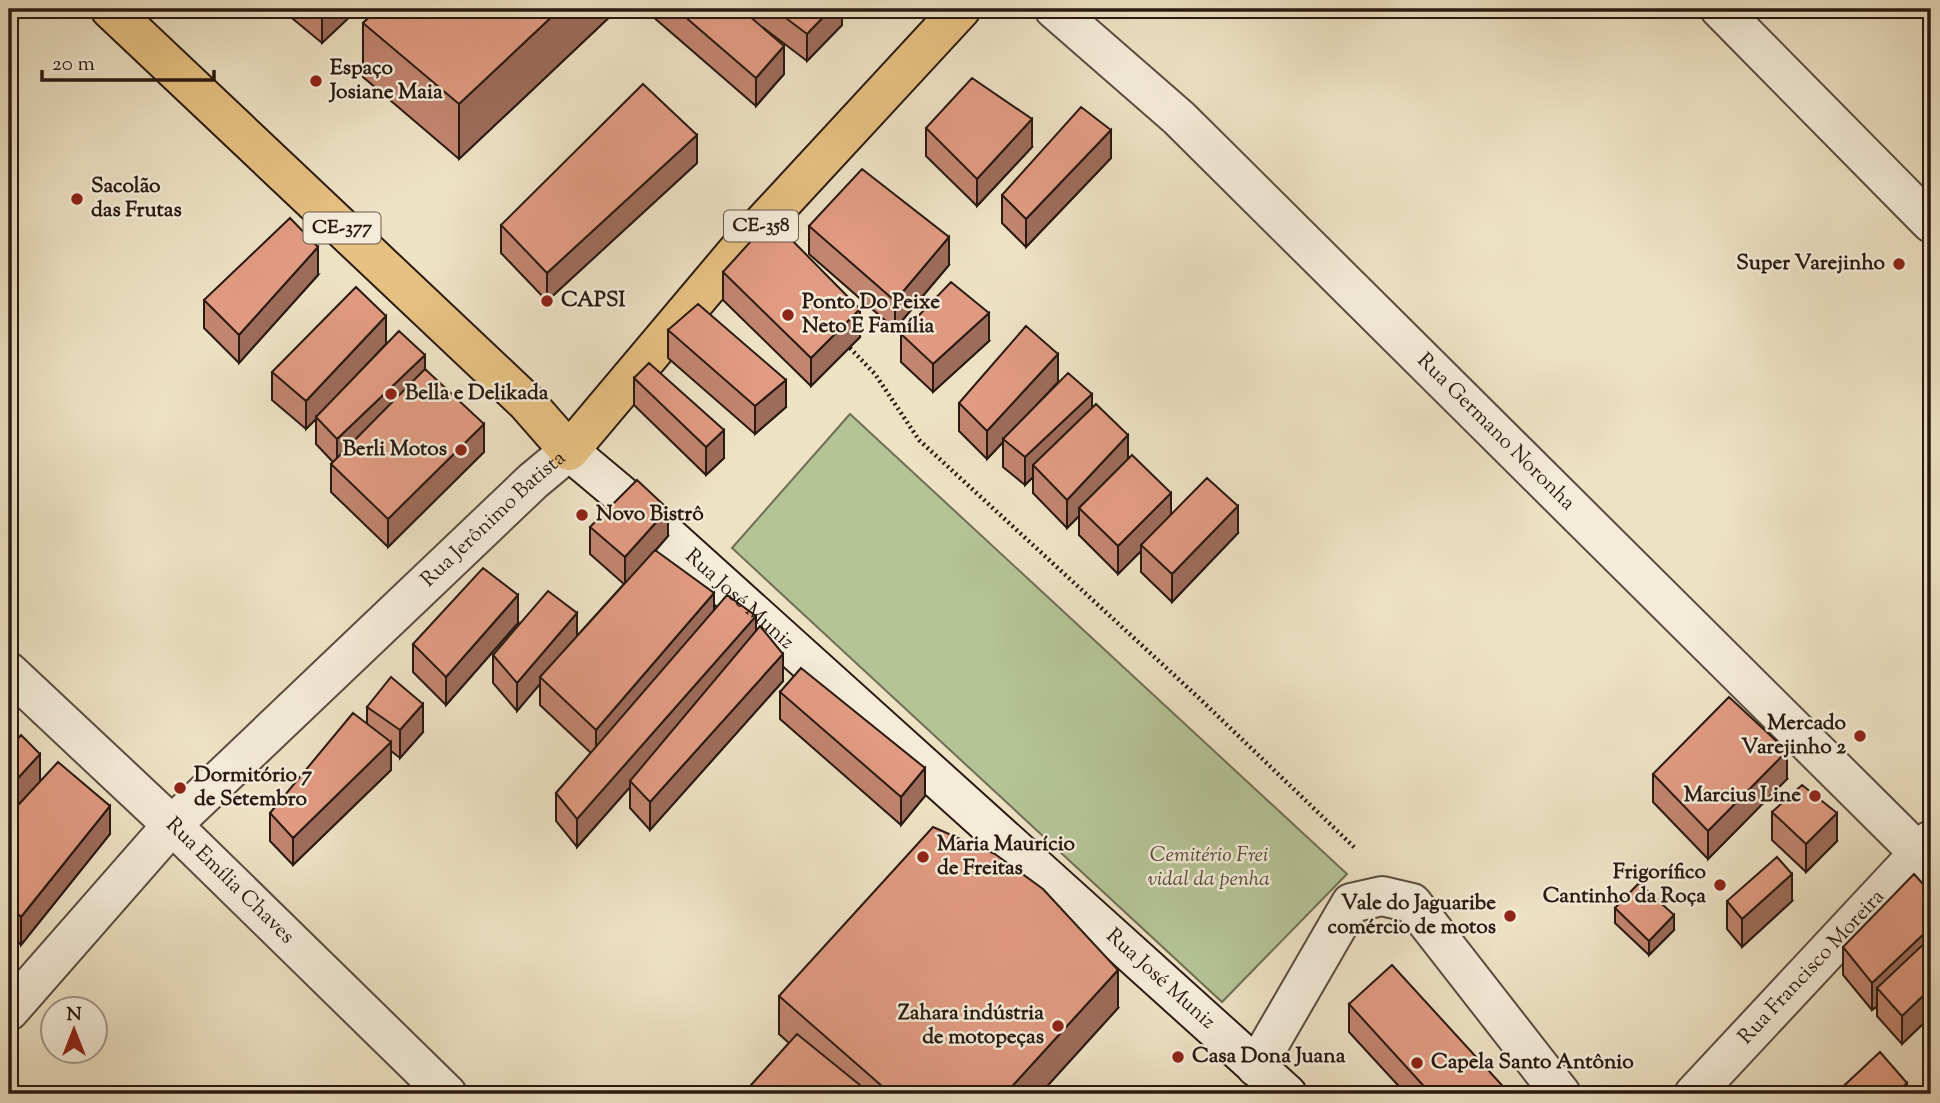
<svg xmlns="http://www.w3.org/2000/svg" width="1940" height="1103" viewBox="0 0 1940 1103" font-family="'Sorts Mill Goudy',serif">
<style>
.green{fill:#b5c497;stroke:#6f6e54;stroke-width:2}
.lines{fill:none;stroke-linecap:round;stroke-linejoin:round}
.minor-casing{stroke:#5a4b3e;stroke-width:42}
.secondary-casing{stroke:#291911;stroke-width:42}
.primary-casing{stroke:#291911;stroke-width:42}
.path{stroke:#291911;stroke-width:4.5;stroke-dasharray:2 3.5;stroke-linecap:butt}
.minor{stroke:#f4ecd9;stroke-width:38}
.secondary{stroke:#f4ecd9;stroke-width:38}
.primary{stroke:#e7c182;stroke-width:38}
.wall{fill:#c28570;stroke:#291911;stroke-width:2}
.shaded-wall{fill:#9e6c5b;stroke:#291911;stroke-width:2}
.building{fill:#e19b82;stroke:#291911;stroke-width:2}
.poi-dot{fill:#8f2418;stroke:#f4ecd9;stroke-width:2.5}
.labels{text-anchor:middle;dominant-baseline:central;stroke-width:5;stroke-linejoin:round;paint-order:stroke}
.shield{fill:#f4ecd9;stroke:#66584d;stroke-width:2}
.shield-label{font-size:19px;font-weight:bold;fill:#291911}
.poi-label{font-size:21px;font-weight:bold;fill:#291911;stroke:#f4ecd9;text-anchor:start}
.street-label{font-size:21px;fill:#291911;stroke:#f4ecd9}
.park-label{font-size:21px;font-style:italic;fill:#534c39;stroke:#f4ecd9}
</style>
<rect width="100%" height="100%" fill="#eee2c5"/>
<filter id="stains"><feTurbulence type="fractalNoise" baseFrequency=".00286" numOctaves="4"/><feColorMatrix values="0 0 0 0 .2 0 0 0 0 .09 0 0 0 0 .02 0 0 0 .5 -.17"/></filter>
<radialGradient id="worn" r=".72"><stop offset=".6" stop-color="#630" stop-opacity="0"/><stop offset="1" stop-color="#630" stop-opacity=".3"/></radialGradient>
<path class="green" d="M 850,414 L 1347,874 L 1222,1002 L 732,548 Z"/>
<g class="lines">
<defs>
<g id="minor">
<path id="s1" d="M 1054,9 L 1179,118 L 1931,865"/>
<path d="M 1720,9 L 1931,223"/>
<path id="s2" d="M 9,672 L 172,825 L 447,1094"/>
<path id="s3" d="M 9,1011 L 172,825 L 533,481 L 569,451"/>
<path d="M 1256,1067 L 1351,903 L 1382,896 L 1412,903 L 1561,1094"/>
<path id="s4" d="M 1694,1094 L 1931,840"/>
</g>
<g id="secondary">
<path id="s5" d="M 569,451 L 637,508 L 1287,1094"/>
</g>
<path id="primary" d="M 110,9 L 526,402 L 569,451 L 740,248 L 961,9"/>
</defs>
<use href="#minor" class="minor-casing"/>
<use href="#secondary" class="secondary-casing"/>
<use href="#primary" class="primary-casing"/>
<path class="path" d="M 846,344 L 875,374 L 919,440 L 1199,698 L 1356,849"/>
<use href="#minor" class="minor"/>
<use href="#secondary" class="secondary"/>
<use href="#primary" class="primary"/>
</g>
<path class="wall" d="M 281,9 L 358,9 L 322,43 Z
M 378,9 L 618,9 L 459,159 L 363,77 L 363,23 Z
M 644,9 L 852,9 L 846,15 L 842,12 L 842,25 L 807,61 L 765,29 L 784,74 L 756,106 Z
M 926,128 L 1032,147 L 977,206 L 926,156 Z
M 1111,158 L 1026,247 L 1002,223 L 1002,195 Z
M 697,163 L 547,301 L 501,253 L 501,225 Z
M 809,226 L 949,265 L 895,329 L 809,254 Z
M 723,272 L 860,337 L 811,386 L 723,300 Z
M 318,275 L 239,363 L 204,328 L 204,300 Z
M 668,330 L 786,407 L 755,434 L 668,358 Z
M 901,334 L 989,341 L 933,392 L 901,362 Z
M 386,344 L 366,365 L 425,369 L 484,452 L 388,547 L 331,492 L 331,464 L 333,462 L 316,444 L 316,419 L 306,429 L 272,400 L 272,372 Z
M 634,378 L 724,458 L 706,475 L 634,405 Z
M 1058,382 L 1036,406 L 1092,408 L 1128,459 L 1171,514 L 1238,533 L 1172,602 L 1141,572 L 1141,551 L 1118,574 L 1079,535 L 1079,516 L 1067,528 L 1033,493 L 1033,477 L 1025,485 L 1003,467 L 1003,442 L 987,459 L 959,431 L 959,403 Z
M 590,527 L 668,536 L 655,551 L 714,610 L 756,632 L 783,681 L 650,830 L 630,808 L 630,787 L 577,847 L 556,821 L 556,793 L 591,753 L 540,705 L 540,684 L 517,711 L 493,683 L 493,655 L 577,636 L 624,584 L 590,554 Z
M 518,623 L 446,705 L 413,672 L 413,644 Z
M 780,692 L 925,796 L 901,825 L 780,719 Z
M 367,707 L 423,732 L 400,758 L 391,751 L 391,770 L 293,865 L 270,841 L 270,813 L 367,724 Z
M 9,749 L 40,781 L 110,834 L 21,945 L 9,933 Z
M 1653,774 L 1787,779 L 1708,859 L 1653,802 Z
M 1772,812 L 1837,841 L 1806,872 L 1772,840 Z
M 1931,893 L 1931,1016 L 1902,1044 L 1877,1016 L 1877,1006 L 1872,1010 L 1843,975 L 1843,947 Z
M 1727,901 L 1792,901 L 1742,947 L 1727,929 Z
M 1615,908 L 1674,930 L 1649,955 L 1615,923 Z
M 779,996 L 1118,1008 L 1040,1094 L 743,1094 L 789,1043 L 779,1034 Z
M 1349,1004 L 1510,1094 L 1406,1094 L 1349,1032 Z"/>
<path class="shaded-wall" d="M 322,9 L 358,9 L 322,43 Z
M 560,9 L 618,9 L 459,159 L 459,104 Z
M 831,9 L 842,9 L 842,25 L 807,61 L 807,34 Z
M 846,9 L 852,9 L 846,15 Z
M 784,46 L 784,74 L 756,106 L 756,78 Z
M 1032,119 L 1032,147 L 977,206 L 977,179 Z
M 1111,130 L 1111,158 L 1026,247 L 1026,219 Z
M 697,135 L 697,163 L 547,301 L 547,273 Z
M 949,237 L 949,265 L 895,329 L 895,301 Z
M 318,247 L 318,275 L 239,363 L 239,335 Z
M 860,309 L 860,337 L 811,386 L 811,358 Z
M 989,313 L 989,341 L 933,392 L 933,364 Z
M 386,316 L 386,344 L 317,418 L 316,417 L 316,419 L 306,429 L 306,401 Z
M 1058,354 L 1058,382 L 1004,440 L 1003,439 L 1003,442 L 987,459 L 987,431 Z
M 425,355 L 425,383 L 337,467 L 337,439 Z
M 786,380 L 786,407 L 755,434 L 755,406 Z
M 1092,394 L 1092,422 L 1033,465 L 1033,477 L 1025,485 L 1025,457 Z
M 484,424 L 484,452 L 388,547 L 388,519 Z
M 724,430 L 724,458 L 706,475 L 706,447 Z
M 1128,435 L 1128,462 L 1079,508 L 1079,516 L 1067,528 L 1067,500 Z
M 1171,493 L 1171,521 L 1141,545 L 1141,551 L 1118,574 L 1118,546 Z
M 1238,506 L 1238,533 L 1172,602 L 1172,574 Z
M 668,509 L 668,536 L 625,585 L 625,557 Z
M 714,593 L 714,621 L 596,758 L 596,730 Z
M 518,595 L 518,623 L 446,705 L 446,677 Z
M 577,613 L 577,641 L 540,677 L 540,684 L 517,711 L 517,683 Z
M 756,616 L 756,643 L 630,781 L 630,787 L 577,847 L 577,819 Z
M 783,654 L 783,681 L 650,830 L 650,802 Z
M 423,704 L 423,732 L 400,758 L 400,730 Z
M 391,742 L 391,770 L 293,865 L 293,838 Z
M 1787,751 L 1787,779 L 1708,859 L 1708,831 Z
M 40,754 L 40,782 L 9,816 L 9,788 Z
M 925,768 L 925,796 L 901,825 L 901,797 Z
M 110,806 L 110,834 L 21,945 L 21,917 Z
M 1837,813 L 1837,841 L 1806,872 L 1806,844 Z
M 1792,874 L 1792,901 L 1742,947 L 1742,919 Z
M 1674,915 L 1674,930 L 1649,955 L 1649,941 Z
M 1931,927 L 1931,954 L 1877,988 L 1877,1006 L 1872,1010 L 1872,983 Z
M 1118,970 L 1118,1008 L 1040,1094 L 1005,1094 Z
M 1931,988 L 1931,1016 L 1902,1044 L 1902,1016 Z
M 1907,1083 L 1907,1094 L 1896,1094 Z"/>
<path class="building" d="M 378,9 L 560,9 L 459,104 L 363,23 Z
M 676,9 L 741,9 L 784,46 L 756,78 Z
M 774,9 L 831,9 L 807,34 Z
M 972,78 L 1032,119 L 977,179 L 926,128 Z
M 643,84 L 697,135 L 547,273 L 501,225 Z
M 1081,107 L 1111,130 L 1026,219 L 1002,195 Z
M 862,169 L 949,237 L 895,301 L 809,226 Z
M 290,218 L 318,247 L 239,335 L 204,300 Z
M 771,219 L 860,309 L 811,358 L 723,272 Z
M 951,282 L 989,313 L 933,364 L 901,334 Z
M 356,287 L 386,316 L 306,401 L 272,372 Z
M 698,304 L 786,380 L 755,406 L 668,330 Z
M 1026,326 L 1058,354 L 987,431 L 959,403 Z
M 399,331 L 425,355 L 337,439 L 316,417 Z
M 649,363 L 724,430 L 706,447 L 634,378 Z
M 425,369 L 484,424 L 388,519 L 331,464 Z
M 1068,373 L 1092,394 L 1025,457 L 1003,439 Z
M 1096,404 L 1128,435 L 1067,500 L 1033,465 Z
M 1132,455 L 1171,493 L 1118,546 L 1079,508 Z
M 1207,478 L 1238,506 L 1172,574 L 1141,545 Z
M 637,480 L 668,509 L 625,557 L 590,527 Z
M 655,550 L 714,593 L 596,730 L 540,677 Z
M 483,568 L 518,595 L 446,677 L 413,644 Z
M 548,591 L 577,613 L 517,683 L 493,655 Z
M 727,595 L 756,616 L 577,819 L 556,793 Z
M 760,626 L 783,654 L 650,802 L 630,781 Z
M 801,668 L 925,768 L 901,797 L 780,692 Z
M 391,677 L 423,704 L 400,730 L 367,707 Z
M 1729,697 L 1787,751 L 1708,831 L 1653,774 Z
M 353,713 L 391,742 L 293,838 L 270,813 Z
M 21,735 L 40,754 L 9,788 L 9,749 Z
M 58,762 L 110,806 L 21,917 L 9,905 L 9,815 Z
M 1802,785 L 1837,813 L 1806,844 L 1772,812 Z
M 933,827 L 995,854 L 1043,889 L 1118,970 L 1005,1094 L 891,1094 L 779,996 Z
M 1777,857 L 1792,874 L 1742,919 L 1727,901 Z
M 1914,874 L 1931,893 L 1931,927 L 1872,983 L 1843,947 Z
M 1639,883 L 1674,915 L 1649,941 L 1615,908 Z
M 1931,937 L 1931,988 L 1902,1016 L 1877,988 Z
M 1392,965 L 1510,1094 L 1431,1094 L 1349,1004 Z
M 797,1034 L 871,1094 L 743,1094 Z
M 1880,1052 L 1907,1083 L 1896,1094 L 1835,1094 Z"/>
<g class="poi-dot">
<circle cx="316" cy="81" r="7"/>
<circle cx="77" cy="199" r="7"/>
<circle cx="1899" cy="264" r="7"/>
<circle cx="547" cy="301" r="7"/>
<circle cx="788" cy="315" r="7"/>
<circle cx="391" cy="394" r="7"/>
<circle cx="461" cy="450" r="7"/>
<circle cx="582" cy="515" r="7"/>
<circle cx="1860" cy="736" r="7"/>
<circle cx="180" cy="788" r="7"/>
<circle cx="1815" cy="796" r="7"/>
<circle cx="923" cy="857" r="7"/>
<circle cx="1720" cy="885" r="7"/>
<circle cx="1510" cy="916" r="7"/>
<circle cx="1058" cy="1026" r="7"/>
<circle cx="1178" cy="1057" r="7"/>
<circle cx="1417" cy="1063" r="7"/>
</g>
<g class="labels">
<g class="shield">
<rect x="724" y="210.5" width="74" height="31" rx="5"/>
<rect x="303.5" y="212.5" width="77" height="31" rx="5"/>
</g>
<g class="shield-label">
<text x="761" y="226">CE-358</text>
<text x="342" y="228">CE-377</text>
</g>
<g class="poi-label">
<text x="330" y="69">Espaço<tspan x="330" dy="24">Josiane Maia</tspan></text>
<text x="91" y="187">Sacolão<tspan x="91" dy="24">das Frutas</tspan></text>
<text x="1885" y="264" text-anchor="end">Super Varejinho</text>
<text x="561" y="301">CAPSI</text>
<text x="802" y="303">Ponto Do Peixe<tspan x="802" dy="24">Neto E Família</tspan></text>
<text x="405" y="394">Bella e Delikada</text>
<text x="447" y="450" text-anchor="end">Berli Motos</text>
<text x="596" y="515">Novo Bistrô</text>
<text x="1846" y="724" text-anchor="end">Mercado<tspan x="1846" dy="24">Varejinho 2</tspan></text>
<text x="194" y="776">Dormitório 7<tspan x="194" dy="24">de Setembro</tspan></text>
<text x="1801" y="796" text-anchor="end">Marcius Line</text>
<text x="937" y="845">Maria Maurício<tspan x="937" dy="24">de Freitas</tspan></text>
<text x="1706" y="873" text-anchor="end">Frigorífico<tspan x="1706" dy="24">Cantinho da Roça</tspan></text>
<text x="1496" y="904" text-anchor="end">Vale do Jaguaribe<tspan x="1496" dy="24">comércio de motos</tspan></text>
<text x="1044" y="1014" text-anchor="end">Zahara indústria<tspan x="1044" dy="24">de motopeças</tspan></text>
<text x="1192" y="1057">Casa Dona Juana</text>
<text x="1431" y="1063">Capela Santo Antônio</text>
</g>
<g class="street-label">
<text stroke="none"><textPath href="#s1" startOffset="612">Rua Germano Noronha</textPath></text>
<text stroke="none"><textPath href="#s3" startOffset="691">Rua Jerônimo Batista</textPath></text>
<text stroke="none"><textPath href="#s5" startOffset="226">Rua José Muniz</textPath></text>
<text stroke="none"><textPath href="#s2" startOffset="304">Rua Emília Chaves</textPath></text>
<text stroke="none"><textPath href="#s4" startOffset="173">Rua Francisco Moreira</textPath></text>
<text stroke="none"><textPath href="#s5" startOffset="793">Rua José Muniz</textPath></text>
</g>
<g class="park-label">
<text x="1209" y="856">Cemitério Frei<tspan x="1209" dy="24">vidal da penha</tspan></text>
</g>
</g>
<rect width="1940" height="1103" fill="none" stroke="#eee2c5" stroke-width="35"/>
<rect x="10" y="10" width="1919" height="1082" fill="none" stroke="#291911" stroke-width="3.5"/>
<rect x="18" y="18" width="1905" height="1068" fill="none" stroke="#291911" stroke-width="2"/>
<g transform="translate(74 1030)"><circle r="33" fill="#f4ecd9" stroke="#a39889" stroke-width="2"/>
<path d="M0-5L12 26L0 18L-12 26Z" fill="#8f2418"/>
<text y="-10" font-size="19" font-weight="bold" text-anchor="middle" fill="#291911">N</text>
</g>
<path d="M42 70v10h172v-10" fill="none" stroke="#291911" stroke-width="3.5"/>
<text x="52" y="70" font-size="21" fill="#291911" stroke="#f4ecd9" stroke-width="5" paint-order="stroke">20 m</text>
<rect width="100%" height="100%" filter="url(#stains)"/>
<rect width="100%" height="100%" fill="url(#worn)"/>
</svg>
